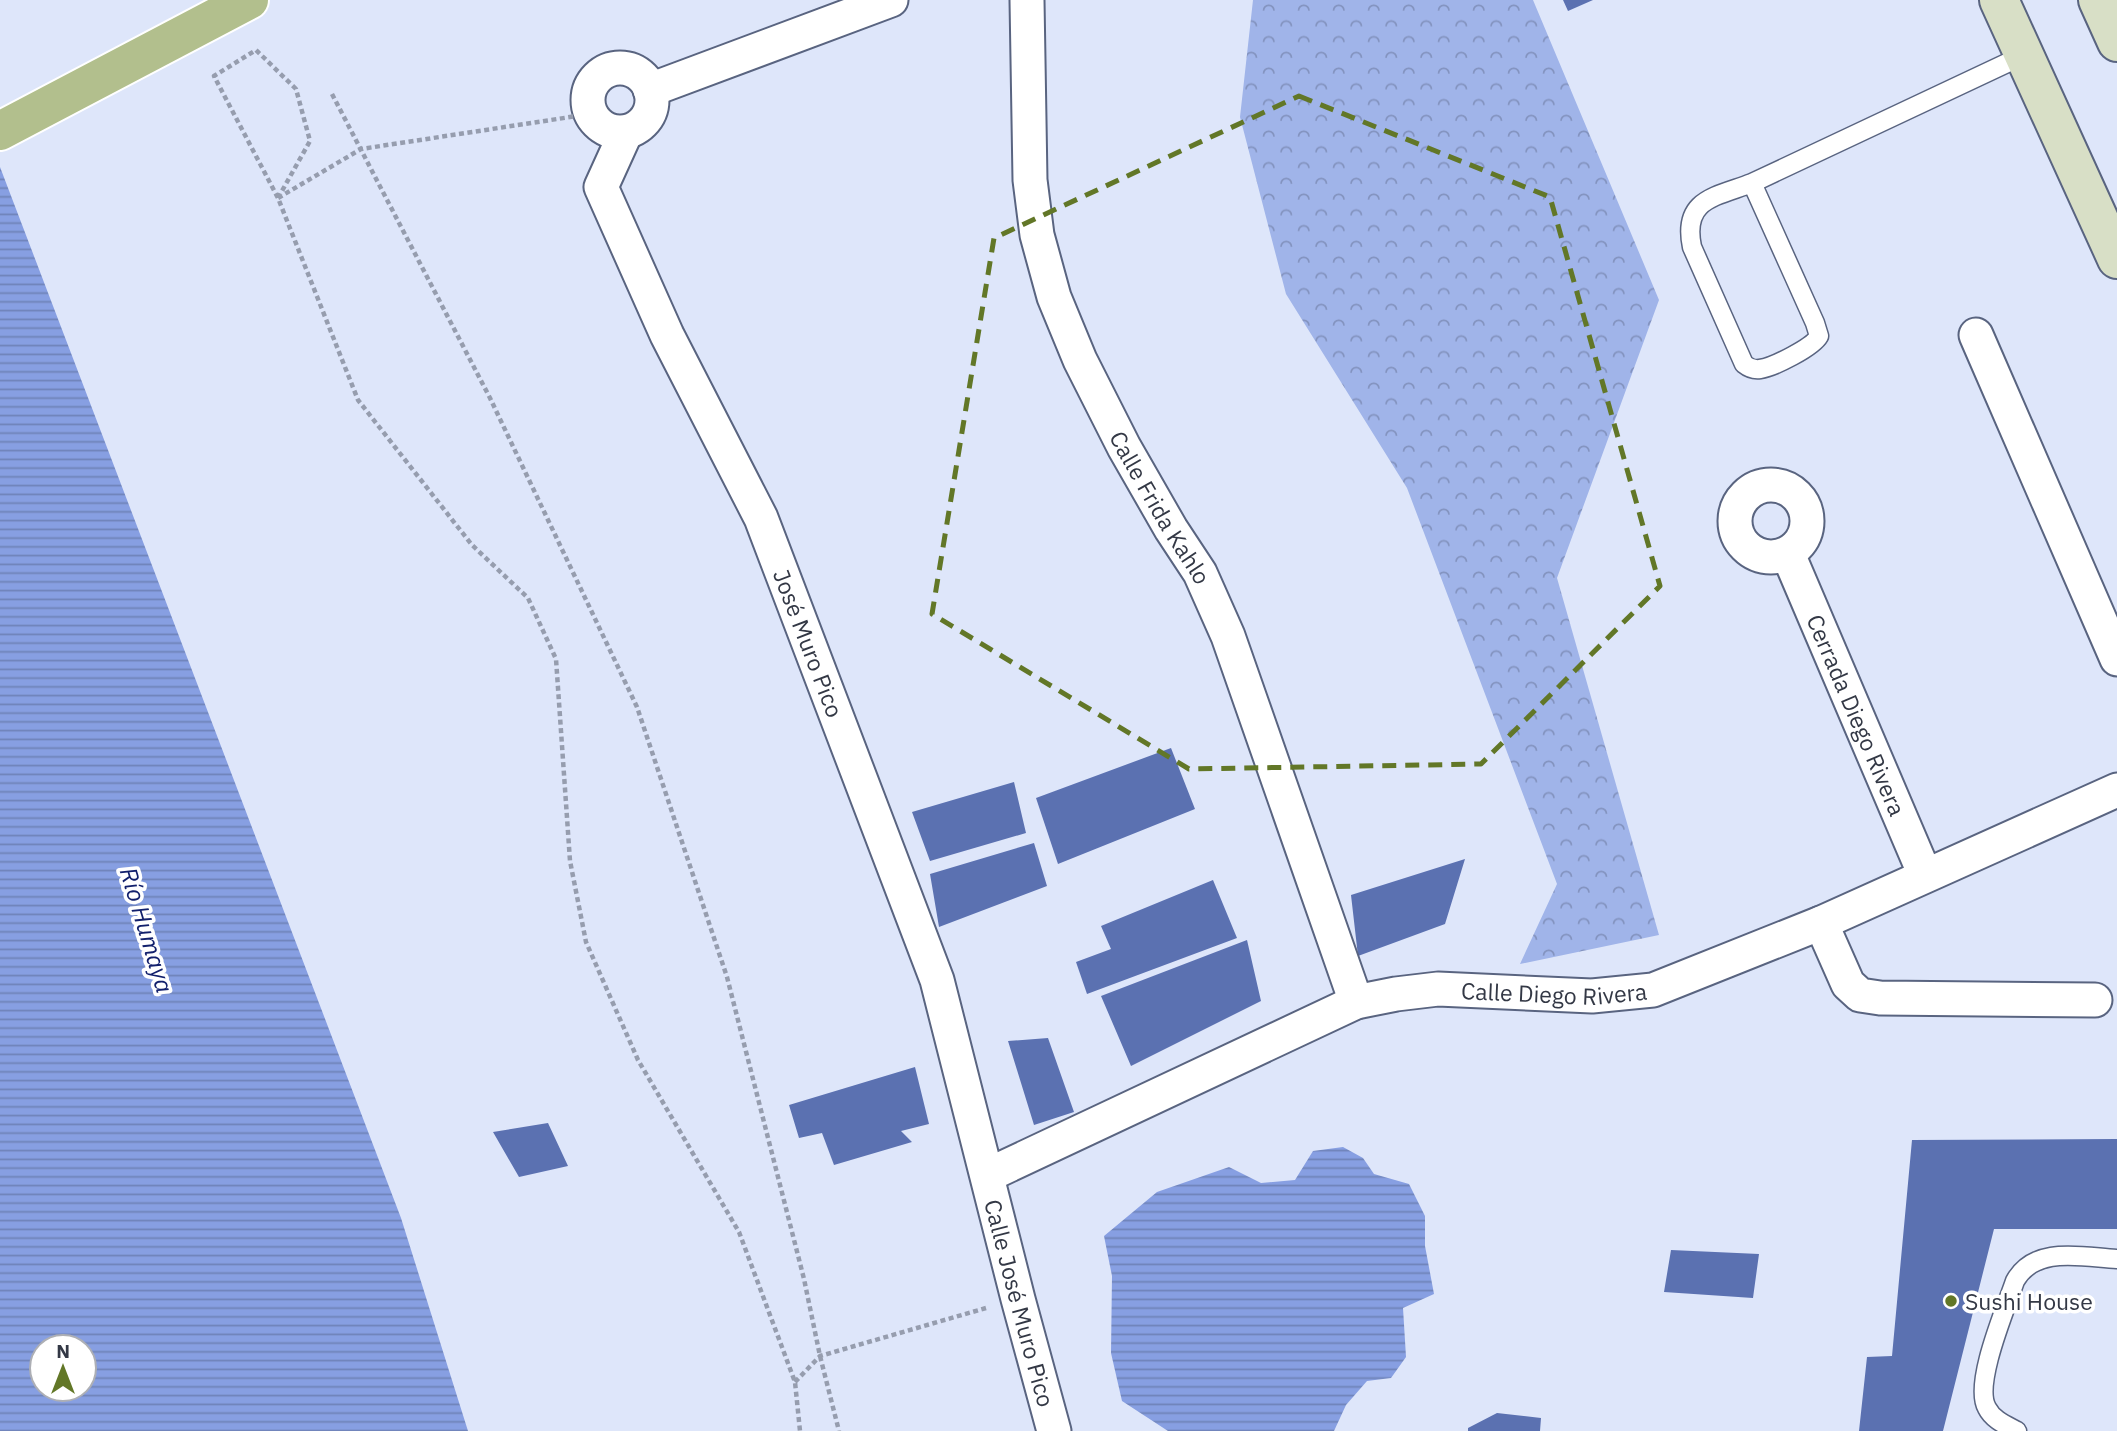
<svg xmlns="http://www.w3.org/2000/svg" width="2117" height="1431" viewBox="0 0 2117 1431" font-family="'IBM Plex Sans',sans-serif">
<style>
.park{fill:url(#park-crowns)}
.water{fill:url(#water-rules);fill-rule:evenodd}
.building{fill:#5b71b1}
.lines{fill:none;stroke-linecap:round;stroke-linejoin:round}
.lane-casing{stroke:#596480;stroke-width:21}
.street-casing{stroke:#596480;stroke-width:37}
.secondary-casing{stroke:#596480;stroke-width:42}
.primary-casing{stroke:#fff;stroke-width:42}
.path{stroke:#969dae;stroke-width:4.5;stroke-dasharray:5 3.5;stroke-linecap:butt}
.lane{stroke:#fff;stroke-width:18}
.street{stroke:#fff;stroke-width:33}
.secondary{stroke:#d8dfc6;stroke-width:38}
.primary{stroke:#b2bf8d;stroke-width:38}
.marked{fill:none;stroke:#627727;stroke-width:5;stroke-dasharray:14 9;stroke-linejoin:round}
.poi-dot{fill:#627727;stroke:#fff;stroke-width:2.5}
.labels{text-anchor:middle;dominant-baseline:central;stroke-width:7;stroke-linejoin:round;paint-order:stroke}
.street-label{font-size:23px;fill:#333845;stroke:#fff}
.poi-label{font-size:23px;fill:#333845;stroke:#fff;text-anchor:start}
.water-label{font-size:24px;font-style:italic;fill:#12206c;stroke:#fff}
</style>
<defs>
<pattern id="park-crowns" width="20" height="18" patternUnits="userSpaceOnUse" patternTransform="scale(1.75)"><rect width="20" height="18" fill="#a0b4e9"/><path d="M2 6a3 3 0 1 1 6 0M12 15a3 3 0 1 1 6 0" fill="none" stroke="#8393bf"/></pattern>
<pattern id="water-rules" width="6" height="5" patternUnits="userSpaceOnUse" patternTransform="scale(1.75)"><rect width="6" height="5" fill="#879fe2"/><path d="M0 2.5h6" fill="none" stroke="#6f83b9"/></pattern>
</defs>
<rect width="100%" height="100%" fill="#dee6fa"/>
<path class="park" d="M 1253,0 L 1533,0 L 1659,300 L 1557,578 L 1659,935 L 1520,964 L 1557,884 L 1407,488 L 1286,294 L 1240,117 Z"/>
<path class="water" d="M 0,167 L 401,1218 L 468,1431 L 0,1431 ZM 84,1347 L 84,1389 L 42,1389 L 42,1347 Z
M 1343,1147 L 1363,1158 L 1374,1174 L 1409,1184 L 1425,1216 L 1425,1246 L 1434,1294 L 1403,1308 L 1406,1357 L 1391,1378 L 1367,1381 L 1346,1405 L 1334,1431 L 1168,1431 L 1122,1401 L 1111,1353 L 1112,1276 L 1104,1236 L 1157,1192 L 1229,1167 L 1261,1183 L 1295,1180 L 1313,1151 Z"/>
<path class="building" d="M 1563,0 L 1593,0 L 1568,11 Z
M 1171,748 L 1195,809 L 1058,864 L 1036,798 Z
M 1014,782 L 1026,833 L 930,861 L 912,812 Z
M 1034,843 L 1047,886 L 939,927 L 930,874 Z
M 1465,859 L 1445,924 L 1358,956 L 1351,895 Z
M 1213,880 L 1237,938 L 1087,994 L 1076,962 L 1111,949 L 1101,926 Z
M 1247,940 L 1261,1001 L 1131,1066 L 1101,996 Z
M 1048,1038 L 1074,1112 L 1034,1125 L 1008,1041 Z
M 915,1067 L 929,1124 L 901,1131 L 912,1142 L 834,1165 L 822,1133 L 799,1138 L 789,1105 Z
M 548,1123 L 568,1166 L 519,1177 L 493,1132 Z
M 2117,1139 L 2117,1229 L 1994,1229 L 1943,1431 L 1859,1431 L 1867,1357 L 1892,1356 L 1912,1140 Z
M 1671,1250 L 1759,1254 L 1753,1298 L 1664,1292 Z
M 1497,1413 L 1541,1418 L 1540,1431 L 1468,1431 L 1468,1428 Z"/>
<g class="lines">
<defs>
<path id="lane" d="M 1752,183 L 1815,323 L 1819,336 C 1813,347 1774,367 1760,369 C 1753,370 1749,368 1744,364 L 1692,247 C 1682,199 1715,197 1752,183 L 2024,55
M 2017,1431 C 2006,1425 1993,1420 1987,1408 C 1973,1384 2006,1308 2015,1281 C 2035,1245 2082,1257 2117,1259"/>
<g id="street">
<path id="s1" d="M 1027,0 L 1030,180 L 1037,235 L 1054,297 L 1080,360 L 1124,447 L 1171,529 L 1200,573 L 1228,636 L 1356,1002"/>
<circle cx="620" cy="100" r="32"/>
<path d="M 650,90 L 891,0"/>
<path id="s2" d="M 626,132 L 601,187 L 667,335 L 761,518 L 937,980 L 1018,1299 L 1054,1431"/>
<path d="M 1976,335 L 2117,659"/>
<circle cx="1771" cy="521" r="36"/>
<path id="s3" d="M 1788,554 L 1925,875"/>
<path d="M 1821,923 L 1848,984 L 1860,995 L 1880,998 L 2095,1000"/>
<path id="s4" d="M 988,1175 L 1356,1002 L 1396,994 L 1438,989 L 1592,996 L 1653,990 L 1821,923 L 2117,790"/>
</g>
<path id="secondary" d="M 1999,0 L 2117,259
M 2098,0 L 2117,42"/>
<path id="primary" d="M 0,131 L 249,0"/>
</defs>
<use href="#lane" class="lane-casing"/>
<use href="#street" class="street-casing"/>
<use href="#secondary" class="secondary-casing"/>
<use href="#primary" class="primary-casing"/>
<path class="path" d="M 332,94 L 490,398 L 637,707 L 727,977 L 804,1279 L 820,1356 L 839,1431
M 278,198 L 310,141 L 296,89 L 256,50 L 214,76 L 278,198 L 358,400 L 472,545 L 528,598 L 556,659 L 570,861 L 586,942 L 638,1060 L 739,1232 L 795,1382 L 800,1431
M 278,198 L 361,149 L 590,114
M 795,1382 L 820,1356 L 986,1308"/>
<use href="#lane" class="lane"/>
<use href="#street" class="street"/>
<use href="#secondary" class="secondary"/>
<use href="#primary" class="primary"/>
</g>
<path class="marked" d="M 1299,96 L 1550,197 L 1660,586 L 1481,764 L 1189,769 L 932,614 L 994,238 Z"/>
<circle class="poi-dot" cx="1951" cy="1301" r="7"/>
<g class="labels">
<g class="street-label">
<text stroke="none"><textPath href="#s1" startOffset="536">Calle Frida Kahlo</textPath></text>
<text stroke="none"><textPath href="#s2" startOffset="562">José Muro Pico</textPath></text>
<text stroke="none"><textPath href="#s3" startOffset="175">Cerrada Diego Rivera</textPath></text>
<text stroke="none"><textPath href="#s4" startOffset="606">Calle Diego Rivera</textPath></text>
<text stroke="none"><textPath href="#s2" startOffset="1256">Calle José Muro Pico</textPath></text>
</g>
<g class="poi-label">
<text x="1965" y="1301">Sushi House</text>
</g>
<g class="water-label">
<text transform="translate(147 930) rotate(73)">Río Humaya</text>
</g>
</g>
<g transform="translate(63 1368)"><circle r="33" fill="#ffffff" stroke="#adafb5" stroke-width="2"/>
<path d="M0-5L12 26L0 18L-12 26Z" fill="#627727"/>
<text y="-10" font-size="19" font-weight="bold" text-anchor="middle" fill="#333845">N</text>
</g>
</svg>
